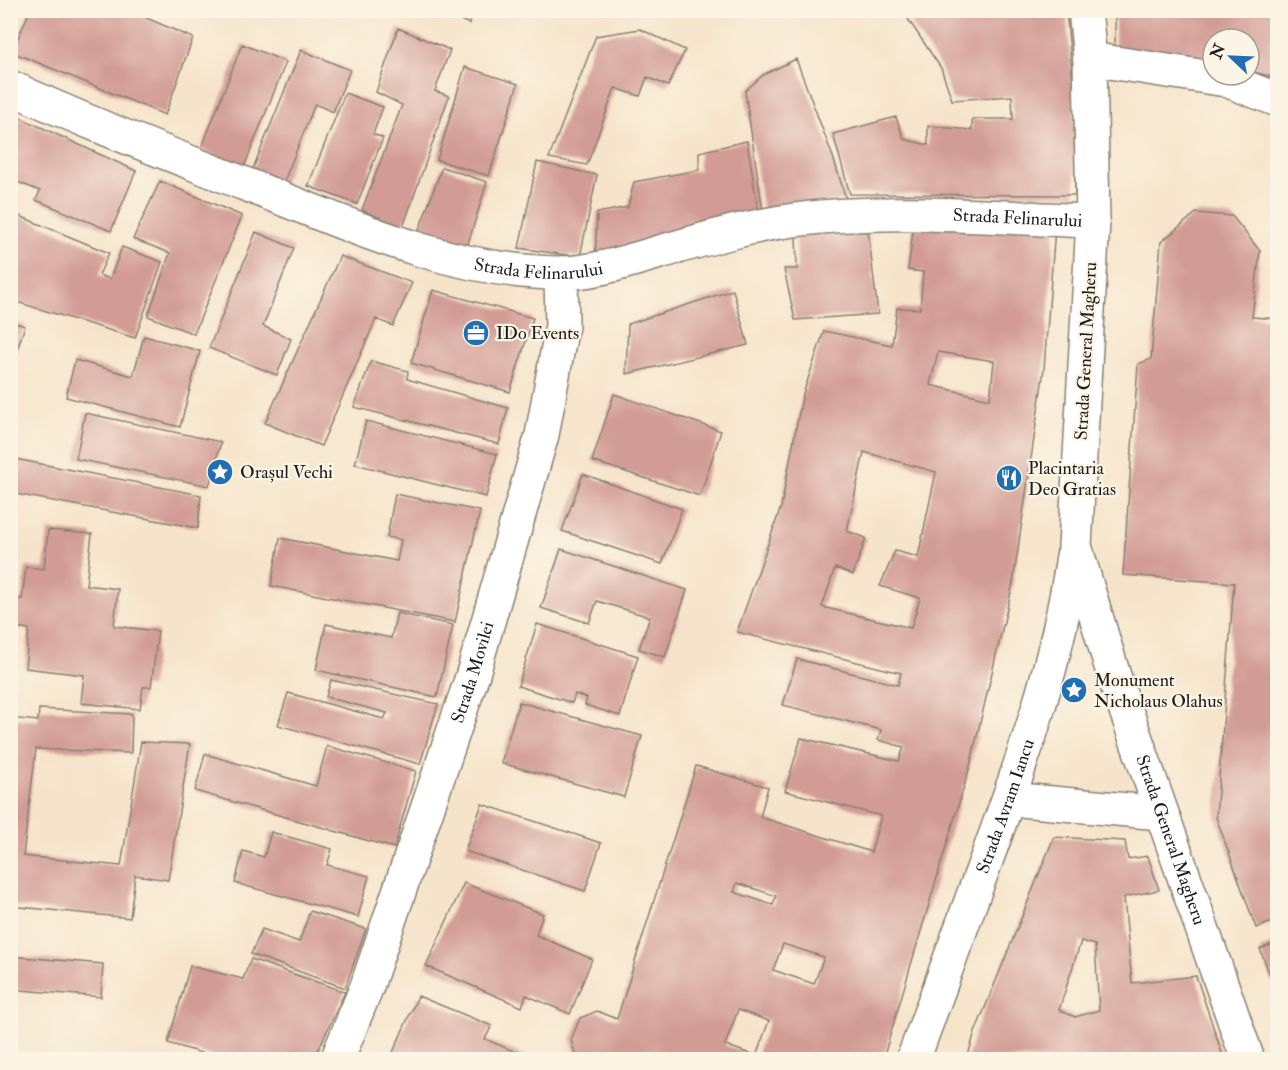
<svg xmlns="http://www.w3.org/2000/svg" width="1288" height="1070" viewBox="0 0 1288 1070" font-family="'IM FELL Double Pica',serif">
<style>
.building{fill:#d29b95;fill-rule:evenodd}
.lines{fill:none;stroke-linecap:round;stroke-linejoin:round}
.street-casing{stroke:#898073;stroke-width:36}
.street{stroke:#fff;stroke-width:33}
.labels{text-anchor:middle;dominant-baseline:central;stroke-width:4.5;stroke-linejoin:round;paint-order:stroke}
.street-label{font-size:18px;fill:#1c1c1c;stroke:#fcf5e5}
.poi-label{font-size:18px;fill:#1c1c1c;stroke:#fcf5e5;text-anchor:start}
</style>
<rect width="100%" height="100%" fill="#fcf5e5"/>
<filter id="ink" filterUnits="userSpaceOnUse"><feTurbulence type="fractalNoise" baseFrequency=".0167" numOctaves="2"/><feDisplacementMap in="SourceGraphic" scale="12" xChannelSelector="R" yChannelSelector="G"/><feConvolveMatrix kernelMatrix="1 2 1 2 8 2 1 2 1" color-interpolation-filters="sRGB"/></filter>
<filter id="wash" filterUnits="userSpaceOnUse"><feTurbulence type="fractalNoise" baseFrequency=".008" numOctaves="4" result="noise"/><feDisplacementMap in="SourceGraphic" scale="24" xChannelSelector="R" yChannelSelector="G"/><feGaussianBlur stdDeviation="1.35" result="paint"/><feColorMatrix in="noise" values="0 0 0 0 0 0 0 0 0 0 0 0 0 0 0 0 0 1.4 0 .05"/><feComposite in="paint" operator="in"/></filter>
<g filter="url(#wash)">
<rect width="100%" height="100%" fill="#f6e4ca"/>
<g id="blocks">
<path class="building" d="M 30,10 L 128,10 L 193,38 L 165,115 L 12,52 Z
M 440,10 L 476,10 L 469,24 Z
M 925,10 L 1066,10 L 1074,93 L 1075,195 L 850,194 L 833,134 L 896,117 L 904,139 L 928,145 L 928,126 L 972,130 L 972,119 L 1013,119 L 1012,96 L 952,100 L 941,68 L 908,19 Z
M 1115,10 L 1278,10 L 1278,78 L 1249,71 L 1249,39 L 1213,39 L 1213,64 L 1115,51 Z
M 398,28 L 450,50 L 435,91 L 449,96 L 403,227 L 362,210 L 402,105 L 376,92 Z
M 640,29 L 685,50 L 668,86 L 647,77 L 640,96 L 615,88 L 587,165 L 549,158 L 596,36 Z
M 242,44 L 286,62 L 244,167 L 201,150 Z
M 301,50 L 350,70 L 333,112 L 315,104 L 283,184 L 252,171 Z
M 796,59 L 833,157 L 846,199 L 763,212 L 745,91 L 763,75 Z
M 465,67 L 518,84 L 489,176 L 437,160 Z
M 345,93 L 383,107 L 373,134 L 383,138 L 357,204 L 308,186 Z
M 10,113 L 136,171 L 111,231 L 36,200 L 40,191 L 10,179 Z
M 747,141 L 759,216 L 595,260 L 597,213 L 628,207 L 634,182 L 699,170 L 699,152 Z
M 537,162 L 597,175 L 580,257 L 519,248 Z
M 442,167 L 487,182 L 467,247 L 418,233 Z
M 160,181 L 242,216 L 194,334 L 148,316 L 170,253 L 133,239 Z
M 10,212 L 109,253 L 99,275 L 110,279 L 122,247 L 162,262 L 135,338 L 10,300 Z
M 1196,213 L 1232,216 L 1260,251 L 1252,317 L 1278,319 L 1278,920 L 1256,928 L 1216,817 L 1234,583 L 1123,575 L 1138,364 L 1151,359 L 1161,242 Z
M 914,222 L 1055,228 L 1044,369 L 1013,583 L 970,766 L 883,1059 L 577,1059 L 571,1040 L 580,1018 L 597,1011 L 617,1019 L 696,766 L 768,787 L 760,817 L 871,852 L 881,816 L 785,791 L 801,738 L 899,761 L 904,747 L 878,740 L 881,730 L 783,705 L 797,659 L 898,685 L 901,673 L 737,632 L 781,507 L 802,397 L 824,331 L 892,345 L 897,308 L 920,309 L 923,272 L 908,270 ZM 938,352 L 994,361 L 990,399 L 930,385 ZM 864,452 L 936,472 L 918,557 L 895,551 L 880,586 L 920,598 L 911,628 L 822,607 L 835,568 L 853,575 L 866,538 L 847,531 ZM 737,883 L 776,896 L 773,905 L 734,892 ZM 783,944 L 824,957 L 814,984 L 773,970 ZM 738,1010 L 769,1021 L 756,1056 L 725,1045 Z
M 868,230 L 878,314 L 795,320 L 784,269 L 797,269 L 796,235 Z
M 256,232 L 294,248 L 263,326 L 291,339 L 277,375 L 209,348 Z
M 340,256 L 412,283 L 393,326 L 376,319 L 321,446 L 265,423 Z
M 433,290 L 533,318 L 510,392 L 411,363 Z
M 733,290 L 748,345 L 626,374 L 628,324 Z
M 10,321 L 25,326 L 11,367 L 10,367 Z
M 144,336 L 200,351 L 180,427 L 66,397 L 75,360 L 133,376 Z
M 371,361 L 408,371 L 407,379 L 508,408 L 499,444 L 354,407 Z
M 614,394 L 721,431 L 700,496 L 592,461 Z
M 85,413 L 221,442 L 209,486 L 76,459 Z
M 366,421 L 497,454 L 486,497 L 355,464 Z
M 10,458 L 201,495 L 198,528 L 10,493 Z
M 583,474 L 682,509 L 662,564 L 562,531 Z
M 395,494 L 480,511 L 455,622 L 271,586 L 280,538 L 397,561 L 401,540 L 387,537 Z
M 48,530 L 92,534 L 86,585 L 118,589 L 114,626 L 158,631 L 151,687 L 143,687 L 140,709 L 81,703 L 84,675 L 25,668 L 29,629 L 10,627 L 10,598 L 22,599 L 26,567 L 44,569 Z
M 10,548 L 15,549 L 12,570 L 10,570 Z
M 561,549 L 687,590 L 665,657 L 639,649 L 650,617 L 597,601 L 589,623 L 541,608 Z
M 397,613 L 453,625 L 437,697 L 316,670 L 326,624 L 391,638 Z
M 537,624 L 638,656 L 620,716 L 585,705 L 587,698 L 575,694 L 572,703 L 518,686 Z
M 331,680 L 438,704 L 420,764 L 278,725 L 288,693 L 384,719 L 387,713 L 326,697 Z
M 519,702 L 642,736 L 624,797 L 501,763 Z
M 39,709 L 132,714 L 131,753 L 36,749 L 23,856 L 121,866 L 141,742 L 190,744 L 168,880 L 135,875 L 130,918 L 10,906 L 10,718 L 38,721 Z
M 327,746 L 416,771 L 394,848 L 195,791 L 205,754 L 316,786 Z
M 482,804 L 601,843 L 585,891 L 465,851 Z
M 271,832 L 332,849 L 327,865 L 369,876 L 358,917 L 235,883 L 243,851 L 264,857 Z
M 1054,837 L 1125,841 L 1128,859 L 1148,856 L 1159,890 L 1124,897 L 1132,983 L 1196,976 L 1224,1059 L 967,1059 L 974,1035 ZM 1081,941 L 1095,945 L 1099,1010 L 1075,1017 L 1059,1010 Z
M 464,883 L 543,914 L 536,935 L 592,959 L 570,1014 L 526,995 L 522,1007 L 426,966 Z
M 310,911 L 366,929 L 345,988 L 251,954 L 262,929 L 299,942 Z
M 1278,942 L 1278,991 L 1276,992 L 1260,949 Z
M 10,956 L 103,964 L 101,997 L 10,989 Z
M 251,959 L 345,992 L 314,1059 L 221,1059 L 168,1043 L 190,966 L 243,979 Z
M 418,996 L 492,1026 L 485,1039 L 532,1059 L 390,1059 Z"/>
</g>
</g>
<g filter="url(#ink)">
<use href="#blocks" fill-opacity="0" stroke="#898073" stroke-width="1.5"/>
<g class="lines">
<defs>
<g id="street">
<path id="s1" d="M 1085,10 L 1090,59 L 1093,221 L 1075,546 L 1114,676 L 1248,1060"/>
<path d="M 1090,59 L 1226,80 L 1278,100"/>
<path id="s2" d="M 10,87 C 87,123 167,153 245,184 C 345,223 449,272 558,273 C 593,273 629,261 663,251 C 706,239 749,226 794,220 C 892,207 994,218 1093,221"/>
<path d="M 1009,799 L 1160,813"/>
<path id="s3" d="M 337,1060 L 367,986 L 472,677 L 542,435 L 562,326 L 561,273"/>
<path id="s4" d="M 913,1060 C 938,992 962,925 987,858 C 1023,760 1058,661 1073,556"/>
</g>
</defs>
<use href="#street" class="street-casing"/>
<use href="#street" class="street"/>
</g>
</g>
<defs>
<symbol id="office-disc" viewBox="-11 -11 22 22"><circle r="9.5" fill="#1f6fb2" stroke="#fcf5e5"/><path d="M-6-3h4V-5.5h4V-3h4V5H-6ZM-1-4.5V-3h2v-1.5ZM-6 0V1H6V0Z" fill="#fff"/></symbol>
<symbol id="sight-disc" viewBox="-11 -11 22 22"><circle r="9.5" fill="#1f6fb2" stroke="#fcf5e5"/><path d="M0-6L1.8-2.2L6-1.7L2.9 1.2L3.7 5.4L0 3.3L-3.7 5.4L-2.9 1.2L-6-1.7L-1.8-2.2Z" fill="#fff"/></symbol>
<symbol id="restaurant-disc" viewBox="-11 -11 22 22"><circle r="9.5" fill="#1f6fb2" stroke="#fcf5e5"/><path d="M-5-6h1v4h1v-4h1v4h1v-4h1v5L-1.5 .5V6h-2V.5L-5-1ZM5-6V6H3V1.5H1.5Q1.5-4 5-6Z" fill="#fff"/></symbol>
</defs>
<g fill-rule="evenodd">
<use href="#office-disc" x="461" y="318" width="30" height="30"/>
<use href="#sight-disc" x="205" y="457" width="30" height="30"/>
<use href="#restaurant-disc" x="994" y="463" width="30" height="30"/>
<use href="#sight-disc" x="1059" y="675" width="30" height="30"/>
</g>
<g class="labels">
<g class="street-label">
<text stroke="none"><textPath href="#s2" startOffset="1048">Strada Felinarului</textPath></text>
<text stroke="none"><textPath href="#s2" startOffset="562">Strada Felinarului</textPath></text>
<text transform="translate(1086 351) rotate(-87)">Strada General Magheru</text>
<text stroke="none"><textPath href="#s3" startOffset="411">Strada Movilei</textPath></text>
<text stroke="none"><textPath href="#s4" startOffset="270">Strada Avram Iancu</textPath></text>
<text stroke="none"><textPath href="#s1" startOffset="846">Strada General Magheru</textPath></text>
</g>
<g class="poi-label">
<text x="496" y="333">IDo Events</text>
<text x="1028" y="468">Placintaria<tspan x="1028" dy="21">Deo Gratias</tspan></text>
<text x="240" y="472">Orașul Vechi</text>
<text x="1094" y="680">Monument<tspan x="1094" dy="21">Nicholaus Olahus</tspan></text>
</g>
</g>
<rect width="1288" height="1070" fill="none" stroke="#fcf5e5" stroke-width="36"/>
<g transform="translate(1231 57) rotate(293)"><circle r="28" fill="#fcf5e5" stroke="#a29e95" stroke-width="1.5"/>
<path d="M0-4.5L10 22L0 15L-10 22Z" fill="#1f6fb2"/>
<text y="-9" font-size="16" font-weight="bold" text-anchor="middle" fill="#1c1c1c">N</text>
</g>
</svg>
